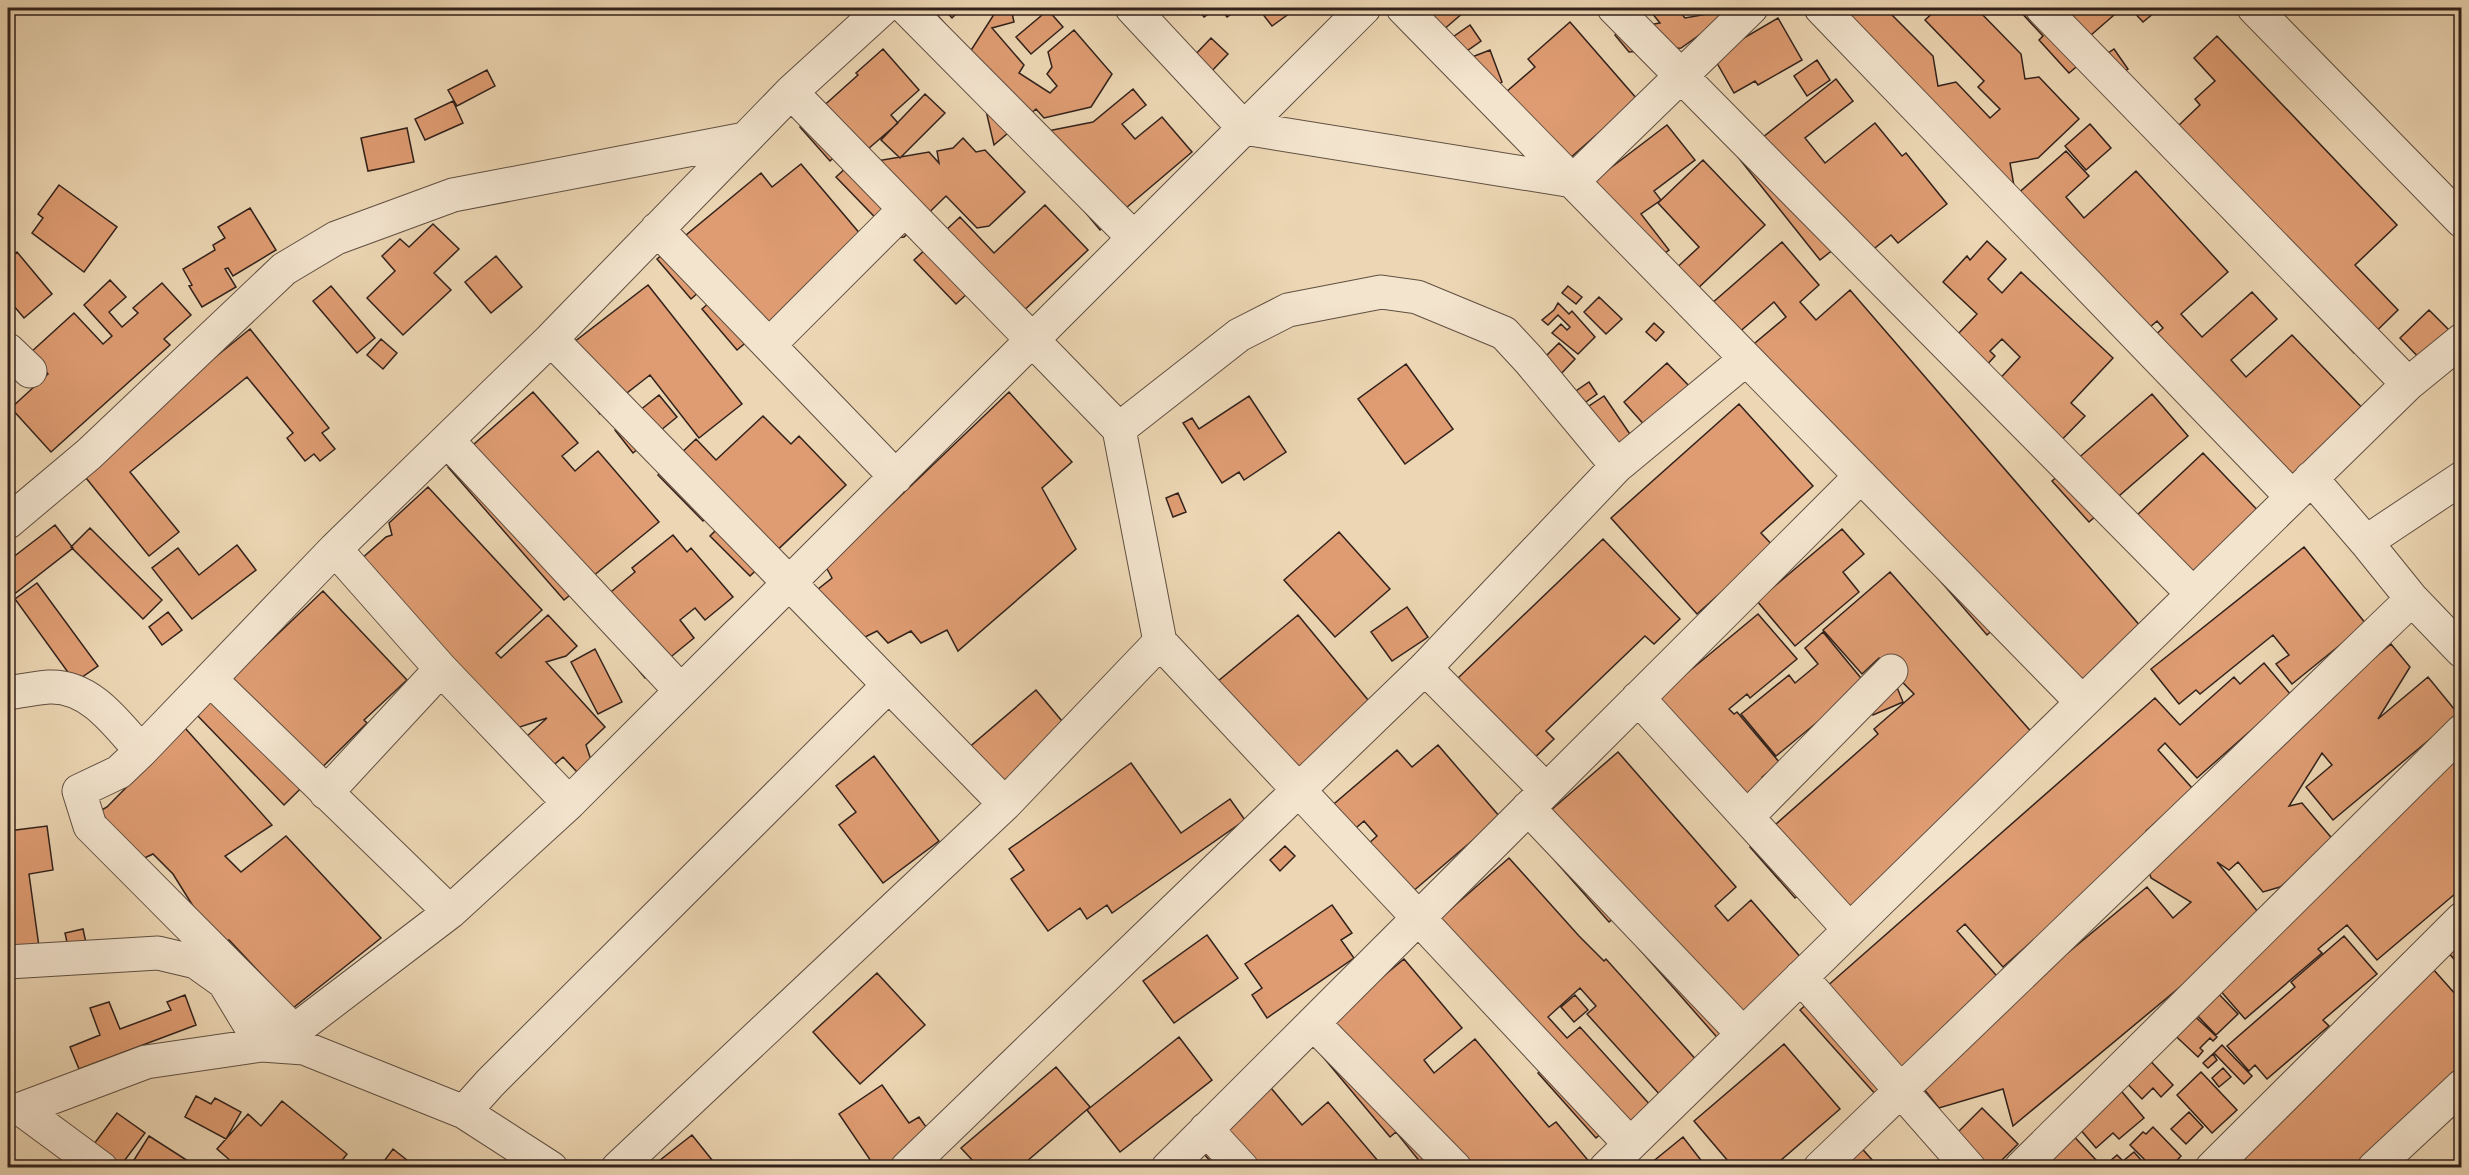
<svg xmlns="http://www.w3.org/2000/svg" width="2469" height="1175" viewBox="0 0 2469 1175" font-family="'Sorts Mill Goudy',serif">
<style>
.building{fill:#df9c72;stroke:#32221c;stroke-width:1.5}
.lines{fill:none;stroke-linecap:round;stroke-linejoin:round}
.minor-casing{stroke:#604f42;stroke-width:35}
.minor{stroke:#f3e4ce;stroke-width:33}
</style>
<rect width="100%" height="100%" fill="#ecd6b3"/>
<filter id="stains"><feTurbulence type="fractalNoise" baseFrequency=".00333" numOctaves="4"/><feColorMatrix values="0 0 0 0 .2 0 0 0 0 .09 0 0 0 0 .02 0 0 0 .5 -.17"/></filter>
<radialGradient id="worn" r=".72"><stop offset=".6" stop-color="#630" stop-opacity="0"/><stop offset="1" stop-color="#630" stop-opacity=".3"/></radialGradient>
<path class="building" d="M 926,8 L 931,8 L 970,52 L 998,8 L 1011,8 L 1014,22 L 992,28 L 1024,65 L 1019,73 L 1050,93 L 1057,86 L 1047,74 L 1052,67 L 1048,52 L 1074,30 L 1112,74 L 1091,107 L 1044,118 L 1036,109 L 994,145 L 977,72 Z
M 943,8 L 976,8 L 959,11 L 952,18 Z
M 1197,8 L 1217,8 L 1204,17 Z
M 1220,8 L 1240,8 L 1227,17 Z
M 1258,8 L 1297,8 L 1272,26 Z
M 1421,8 L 1460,8 L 1464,12 L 1442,31 Z
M 1648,8 L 1677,8 L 1685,18 L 1736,9 L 1681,48 L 1629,52 L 1615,35 L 1621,30 L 1660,23 Z
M 1800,8 L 1912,8 L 1889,12 L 1933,56 L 1938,86 L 1956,82 L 1990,118 L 2000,109 L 1978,87 L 1984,81 L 1925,20 L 1938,8 L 1976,8 L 2021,54 L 2025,79 L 2039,77 L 2079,119 L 2038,158 L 2010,163 L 2014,186 L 1830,38 Z
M 2017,8 L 2122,8 L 2083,42 L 2093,53 L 2069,73 L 2039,40 L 2043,36 Z
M 2130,8 L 2160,8 L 2143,22 Z
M 1048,10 L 1063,27 L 1031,54 L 1016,37 Z
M 1778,18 L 1802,60 L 1758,85 L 1755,81 L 1734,93 L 1713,56 Z
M 1570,22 L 1637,99 L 1552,174 L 1491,105 L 1535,67 L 1528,59 Z
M 1470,25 L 1481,41 L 1454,60 L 1443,44 Z
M 2217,36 L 2397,225 L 2355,265 L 2398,310 L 2354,353 L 2288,284 L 2301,272 L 2178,126 L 2200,105 L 2195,99 L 2215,81 L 2194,58 Z
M 1211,38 L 1228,54 L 1209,74 L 1192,58 Z
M 883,49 L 919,90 L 891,115 L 898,123 L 860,156 L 849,144 L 830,161 L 800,127 L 858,75 L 856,73 Z
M 2114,49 L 2128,69 L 2104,85 L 2090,65 Z
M 1490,50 L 1502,82 L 1466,96 L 1454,64 Z
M 1817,60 L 1830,80 L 1807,96 L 1794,76 Z
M 487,70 L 495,86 L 457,106 L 448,90 Z
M 1836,79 L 1853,101 L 1805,138 L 1825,163 L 1875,123 L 1902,156 L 1906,153 L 1947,204 L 1898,243 L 1891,235 L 1849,269 L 1834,249 L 1820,260 L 1738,157 Z
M 1133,89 L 1146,105 L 1122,124 L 1135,139 L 1162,117 L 1192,152 L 1100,230 L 1045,164 L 1017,137 L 1093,122 Z
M 925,94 L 945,113 L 900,158 L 881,140 Z
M 453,101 L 463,123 L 425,140 L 415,119 Z
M 2090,124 L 2111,148 L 2086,170 L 2065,146 Z
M 1667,125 L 1695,160 L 1654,191 L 1661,200 L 1641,214 L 1669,250 L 1649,265 L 1575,195 Z
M 407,128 L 414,162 L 368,171 L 361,138 Z
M 963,138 L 976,152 L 985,150 L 1025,192 L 989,226 L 977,228 L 946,196 L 904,237 L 895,238 L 836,177 L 848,166 L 929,152 L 939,163 L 937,151 L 953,148 Z
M 2066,151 L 2089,176 L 2066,197 L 2084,218 L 2136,171 L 2228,272 L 2181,314 L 2202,337 L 2252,292 L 2277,319 L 2231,360 L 2246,377 L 2292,335 L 2372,418 L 2282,501 L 2142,347 L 2163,328 L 2157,321 L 2132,343 L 2006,204 Z
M 1703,160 L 1765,225 L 1678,307 L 1657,286 L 1699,247 L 1658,203 Z
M 801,164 L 867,242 L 737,350 L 702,309 L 719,294 L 709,283 L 691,299 L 657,259 L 761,173 L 772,187 Z
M 59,185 L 117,227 L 84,272 L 32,233 L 43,218 L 38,214 Z
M 1045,205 L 1088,250 L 1017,317 L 980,282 L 956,304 L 914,260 L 960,217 L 994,253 Z
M 250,208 L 276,250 L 233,276 L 228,268 L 225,269 L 236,287 L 202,307 L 189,286 L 192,285 L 183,269 L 215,250 L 213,245 L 225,238 L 218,227 Z
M 433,224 L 459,249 L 434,273 L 451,290 L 403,335 L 367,298 L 395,271 L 382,256 L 400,239 L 409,247 Z
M 1987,241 L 2006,259 L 1988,279 L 2002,293 L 2021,272 L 2113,358 L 2071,403 L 2085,416 L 2043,459 L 1980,400 L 2020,357 L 2002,339 L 1990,351 L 1995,356 L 1970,383 L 1939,354 L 1977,314 L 1943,282 L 1967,256 L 1970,260 Z
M 1782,242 L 1819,285 L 1800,302 L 1816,320 L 1850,290 L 2148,635 L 2071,704 L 2000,623 L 1987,635 L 1743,353 L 1786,317 L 1774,302 L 1721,348 L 1695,318 Z
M 17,252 L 52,294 L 24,318 L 8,299 L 8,260 Z
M 496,256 L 522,287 L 491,313 L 465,282 Z
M 110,280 L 126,297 L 109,312 L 122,327 L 138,313 L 133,308 L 162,283 L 191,315 L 164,339 L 170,345 L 51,452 L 11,408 L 48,374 L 30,353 L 74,313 L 103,344 L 112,336 L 84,305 Z
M 648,285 L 742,404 L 699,438 L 650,375 L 600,414 L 556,356 Z
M 331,286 L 375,338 L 357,353 L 313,301 Z
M 1568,286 L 1582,297 L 1576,304 L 1562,293 Z
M 1599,297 L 1622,319 L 1606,334 L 1584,312 Z
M 1558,303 L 1569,314 L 1572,311 L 1595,337 L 1578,354 L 1552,333 L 1561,324 L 1567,330 L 1570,327 L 1558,315 L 1548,325 L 1542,320 L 1554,310 Z
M 2429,310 L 2456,337 L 2426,365 L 2400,338 Z
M 1654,323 L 1664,332 L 1656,341 L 1646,332 Z
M 250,329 L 329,428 L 322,433 L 335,449 L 320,461 L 314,454 L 305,461 L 287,438 L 293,433 L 247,377 L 130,472 L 179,532 L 149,556 L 78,468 Z
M 381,339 L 397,353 L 383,369 L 367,355 Z
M 1559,343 L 1575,359 L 1559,376 L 1542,360 Z
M 1667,363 L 1691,388 L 1647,428 L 1624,402 Z
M 1406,364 L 1453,429 L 1405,464 L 1358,399 Z
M 1589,382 L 1597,394 L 1579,407 L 1570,395 Z
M 533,392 L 578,443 L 562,456 L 575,471 L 598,451 L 659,522 L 564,600 L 448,467 Z
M 1009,392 L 1072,462 L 1042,488 L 1076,549 L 958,651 L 947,630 L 921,643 L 911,631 L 888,643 L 877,631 L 853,643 L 808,597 L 832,578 L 826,567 Z
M 2152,394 L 2188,436 L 2089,522 L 2052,481 Z
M 659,395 L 677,417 L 633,453 L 615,430 Z
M 1249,396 L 1286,452 L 1244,480 L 1239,472 L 1222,483 L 1183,423 L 1192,418 L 1199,429 Z
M 1604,396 L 1634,440 L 1617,452 L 1586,408 Z
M 1739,404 L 1813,486 L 1761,533 L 1777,550 L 1746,570 L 1697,614 L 1611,518 Z
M 763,416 L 791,444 L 799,436 L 846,485 L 750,576 L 710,536 L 721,525 L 710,514 L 703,521 L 658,475 L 696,439 L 716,460 Z
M 2203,453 L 2264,517 L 2178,598 L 2117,534 Z
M 428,487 L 542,610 L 496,653 L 501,658 L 548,615 L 577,646 L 566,656 L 546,662 L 605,727 L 586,745 L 591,760 L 577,772 L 563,757 L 541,776 L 515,747 L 547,718 L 517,728 L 342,576 L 386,537 L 392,535 L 389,523 Z
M 1178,493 L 1186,512 L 1173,517 L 1166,498 Z
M 55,525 L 73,548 L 8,599 L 8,552 L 12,558 Z
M 90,528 L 162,600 L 143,619 L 71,547 Z
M 1842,529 L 1864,554 L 1843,572 L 1859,592 L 1795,646 L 1757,601 Z
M 1339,532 L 1390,589 L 1335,637 L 1284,580 Z
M 673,535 L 687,552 L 691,548 L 733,597 L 705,620 L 695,608 L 680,620 L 694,638 L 645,678 L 589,610 L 635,572 L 632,568 Z
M 1603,539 L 1680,619 L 1654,644 L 1645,636 L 1546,731 L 1554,739 L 1527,765 L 1458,678 Z
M 237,545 L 256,570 L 192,619 L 152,568 L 178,548 L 199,575 Z
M 2304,547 L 2366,624 L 2292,684 L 2276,664 L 2289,655 L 2273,635 L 2200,694 L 2196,690 L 2179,704 L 2151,669 Z
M 1890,572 L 2043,745 L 1846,932 L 1807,888 L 1795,898 L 1750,847 L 1878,734 L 1874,729 L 1914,694 L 1879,658 L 1862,674 L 1823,630 Z
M 37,583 L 98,666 L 75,682 L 15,599 Z
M 323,591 L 407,680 L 364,720 L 367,723 L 284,805 L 195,713 Z
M 1407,607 L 1428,637 L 1392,661 L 1371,632 Z
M 168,612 L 182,630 L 162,645 L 149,627 Z
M 1758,614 L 1797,659 L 1750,698 L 1747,694 L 1729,709 L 1734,714 L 1737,712 L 1780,763 L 1762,777 L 1769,785 L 1740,808 L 1640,712 Z
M 1298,615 L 1373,706 L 1292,773 L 1206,691 Z
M 1823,632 L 1865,683 L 1776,756 L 1741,714 L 1789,675 L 1795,683 L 1818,664 L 1805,648 Z
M 2391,644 L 2410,667 L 2378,719 L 2428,677 L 2459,715 L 2333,820 L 2306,787 L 2332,765 L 2322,753 L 2289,806 L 2302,803 L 2335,842 L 2280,887 L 2263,892 L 2238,862 L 2229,870 L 2217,862 L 2263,918 L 2013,1126 L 2003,1089 L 1939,1108 L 1916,1079 L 2147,887 L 2173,918 L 2191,902 L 2151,878 L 2147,865 L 2211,793 Z
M 595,649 L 622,702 L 598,714 L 571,662 Z
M 2264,663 L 2291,695 L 2197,778 L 2165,743 L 2158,750 L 2193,789 L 2146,831 L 2149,834 L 2121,862 L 2003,967 L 1965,924 L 1957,931 L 2003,983 L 1876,1095 L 1800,1010 L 2155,698 L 2180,725 L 2234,677 L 2240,684 Z
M 1896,685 L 1903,702 L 1873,715 L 1865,698 Z
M 1036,690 L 1067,727 L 985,797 L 953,761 Z
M 185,728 L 272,825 L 225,856 L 241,872 L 286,836 L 381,938 L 293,1008 L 229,940 L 218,946 L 173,874 L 153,854 L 138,861 L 100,811 L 107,807 Z
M 1438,745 L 1500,817 L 1391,910 L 1349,861 L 1377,836 L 1364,821 L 1336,845 L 1315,820 L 1397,750 L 1412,767 Z
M 2462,751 L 2462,888 L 2377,960 L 2347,925 L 2318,949 L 2322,953 L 2245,1019 L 2212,981 L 2360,856 L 2351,846 Z
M 1618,752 L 1736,887 L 1715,906 L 1728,921 L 1751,900 L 1809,967 L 1722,1043 L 1613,919 L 1609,922 L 1528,830 Z
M 874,756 L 939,841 L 883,883 L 839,825 L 856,812 L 836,786 Z
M 1131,763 L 1181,833 L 1230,799 L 1245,820 L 1112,913 L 1107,905 L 1087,919 L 1080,908 L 1048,931 L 1011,879 L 1024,870 L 1009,849 Z
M 47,826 L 53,870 L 29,874 L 40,954 L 8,958 L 8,831 Z
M 1285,846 L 1295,856 L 1280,871 L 1270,860 Z
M 1509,858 L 1579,936 L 1604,961 L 1606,959 L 1699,1063 L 1661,1096 L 1587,1014 L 1596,1006 L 1580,988 L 1548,1017 L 1567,1038 L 1580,1027 L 1662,1118 L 1604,1131 L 1596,1138 L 1538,1073 L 1542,1070 L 1421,935 Z
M 1332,905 L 1352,933 L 1341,940 L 1354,958 L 1267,1018 L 1252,995 L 1262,988 L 1245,964 Z
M 2462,921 L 2462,968 L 2438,941 Z
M 83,929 L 88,952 L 70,956 L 65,933 Z
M 1207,935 L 1238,978 L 1174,1023 L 1143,981 Z
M 2344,936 L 2377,974 L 2323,1020 L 2329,1026 L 2267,1079 L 2255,1065 L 2249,1071 L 2227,1046 L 2295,987 L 2291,982 Z
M 1404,959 L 1462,1028 L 1424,1060 L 1434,1073 L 1475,1039 L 1549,1127 L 1556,1122 L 1592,1165 L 1588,1168 L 1425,1168 L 1396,1132 L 1390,1137 L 1308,1039 Z
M 2433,969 L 2457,996 L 2462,992 L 2462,1090 L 2373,1168 L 2207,1168 Z
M 877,973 L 925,1025 L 860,1084 L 813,1032 Z
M 2214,989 L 2238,1014 L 2216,1035 L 2192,1010 Z
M 185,995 L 196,1025 L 79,1069 L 70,1047 L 100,1035 L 90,1008 L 109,1002 L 120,1029 L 171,1010 L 167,1002 Z
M 1575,995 L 1588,1010 L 1574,1022 L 1561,1007 Z
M 2185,1007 L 2217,1037 L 2213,1041 L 2210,1038 L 2200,1048 L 2203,1051 L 2198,1057 L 2166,1027 Z
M 1179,1037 L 1212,1080 L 1120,1152 L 1087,1110 Z
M 1784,1044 L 1840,1109 L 1772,1168 L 1734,1168 L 1694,1121 Z
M 2222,1045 L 2252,1076 L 2244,1084 L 2214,1053 Z
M 2141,1051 L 2173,1085 L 2161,1097 L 2153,1088 L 2142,1099 L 2117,1073 Z
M 2213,1054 L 2217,1060 L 2208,1068 L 2203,1063 Z
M 1056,1067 L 1090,1107 L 1019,1168 L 968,1168 L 974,1162 L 961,1148 Z
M 2223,1068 L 2231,1077 L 2219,1087 L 2212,1078 Z
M 2201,1072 L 2237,1110 L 2212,1133 L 2177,1095 Z
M 882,1085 L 909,1123 L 919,1117 L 944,1152 L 921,1168 L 863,1168 L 871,1161 L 839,1114 Z
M 2117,1086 L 2144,1118 L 2119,1139 L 2113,1133 L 2096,1148 L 2074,1122 Z
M 1271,1088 L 1302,1125 L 1328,1102 L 1384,1168 L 1216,1168 L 1199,1148 Z
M 196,1096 L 211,1104 L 215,1098 L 241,1112 L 226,1139 L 185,1117 Z
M 282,1101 L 347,1154 L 336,1168 L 239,1168 L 217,1149 L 248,1114 L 261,1126 Z
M 1982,1108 L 2018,1144 L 1994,1168 L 1951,1168 L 1954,1136 Z
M 2189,1112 L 2203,1127 L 2186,1144 L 2171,1129 Z
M 117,1113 L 145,1133 L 119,1168 L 100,1168 L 85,1156 Z
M 2153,1127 L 2181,1156 L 2170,1168 L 2153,1168 L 2130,1145 L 2143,1132 L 2146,1134 Z
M 2067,1129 L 2097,1161 L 2090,1168 L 2081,1162 L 2075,1168 L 2060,1168 L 2044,1151 Z
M 692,1135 L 712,1160 L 703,1168 L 650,1168 Z
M 149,1136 L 199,1168 L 129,1168 Z
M 1683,1137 L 1707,1168 L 1645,1168 Z
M 1856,1142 L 1874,1162 L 1867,1168 L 1827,1168 Z
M 393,1149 L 417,1168 L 379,1168 Z
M 2134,1152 L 2148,1168 L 2102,1168 L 2117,1155 L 2123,1161 Z"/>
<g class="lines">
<defs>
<path id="minor" d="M 906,8 L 1134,238
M 1132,8 L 1244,128 L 1573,181 L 1751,8
M 1403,8 L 2082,702
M 1614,8 L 2193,594
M 1821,8 L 2292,497
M 2042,8 L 2408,384
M 2254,8 L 2462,221
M 791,92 L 1119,429 L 1160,642 L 1630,1144
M 657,229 L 896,477
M 551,339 L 1005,804
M 769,345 L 905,209
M 8,350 L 30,371
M 1119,429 L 1239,335 L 1288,310 L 1381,292 L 1417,297 L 1504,333 L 1529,360 L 1617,466
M 448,441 L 681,691
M 2311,478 L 2366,542 L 2462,478
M 8,522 L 89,454 L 284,269 L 336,238 L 453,195 L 745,139
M 2366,542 L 2412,599 L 2462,651
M 335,549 L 441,669 L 569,803
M 1425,668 L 1546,790
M 210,679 L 450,912
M 8,693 C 21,691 35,688 49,687 C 90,685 117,724 141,751
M 1638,698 L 1849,929
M 326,793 L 441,669
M 1528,808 L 1743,1034
M 1747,817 L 1891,671
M 8,962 L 158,953 L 196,962 L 224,982 L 262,1045
M 1801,977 L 1969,1168
M 1313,1023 L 1455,1168
M 294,1031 L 90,826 L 79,791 L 119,772 L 141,751 L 335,549 L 551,339 L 791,92 L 883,8
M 304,1048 L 294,1031 L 450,912 L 569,803 L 1364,8
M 21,1109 L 101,1168
M 8,1110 L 21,1109 L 146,1062 L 262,1045 L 304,1048 L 464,1112 L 551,1168
M 464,1112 L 490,1083 L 889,685
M 1206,1129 L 1242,1168
M 618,1168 L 1005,804 L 1160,642
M 907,1168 L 1425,668 L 1617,466 L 1746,359
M 1168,1168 L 1861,476
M 1606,1168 L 2408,384 L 2462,340
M 1820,1168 L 2412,599
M 2021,1168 L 2462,731
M 2212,1168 L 2462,919
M 2374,1168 L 2462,1086"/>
</defs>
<use href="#minor" class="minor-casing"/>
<use href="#minor" class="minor"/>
</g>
<rect width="2469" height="1175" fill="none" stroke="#ecd6b3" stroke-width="30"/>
<rect x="9" y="9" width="2451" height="1157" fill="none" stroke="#32221c" stroke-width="3"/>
<rect x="15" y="15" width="2439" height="1145" fill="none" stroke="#32221c" stroke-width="1.5"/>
<rect width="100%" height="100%" filter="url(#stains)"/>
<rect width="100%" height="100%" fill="url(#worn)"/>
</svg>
